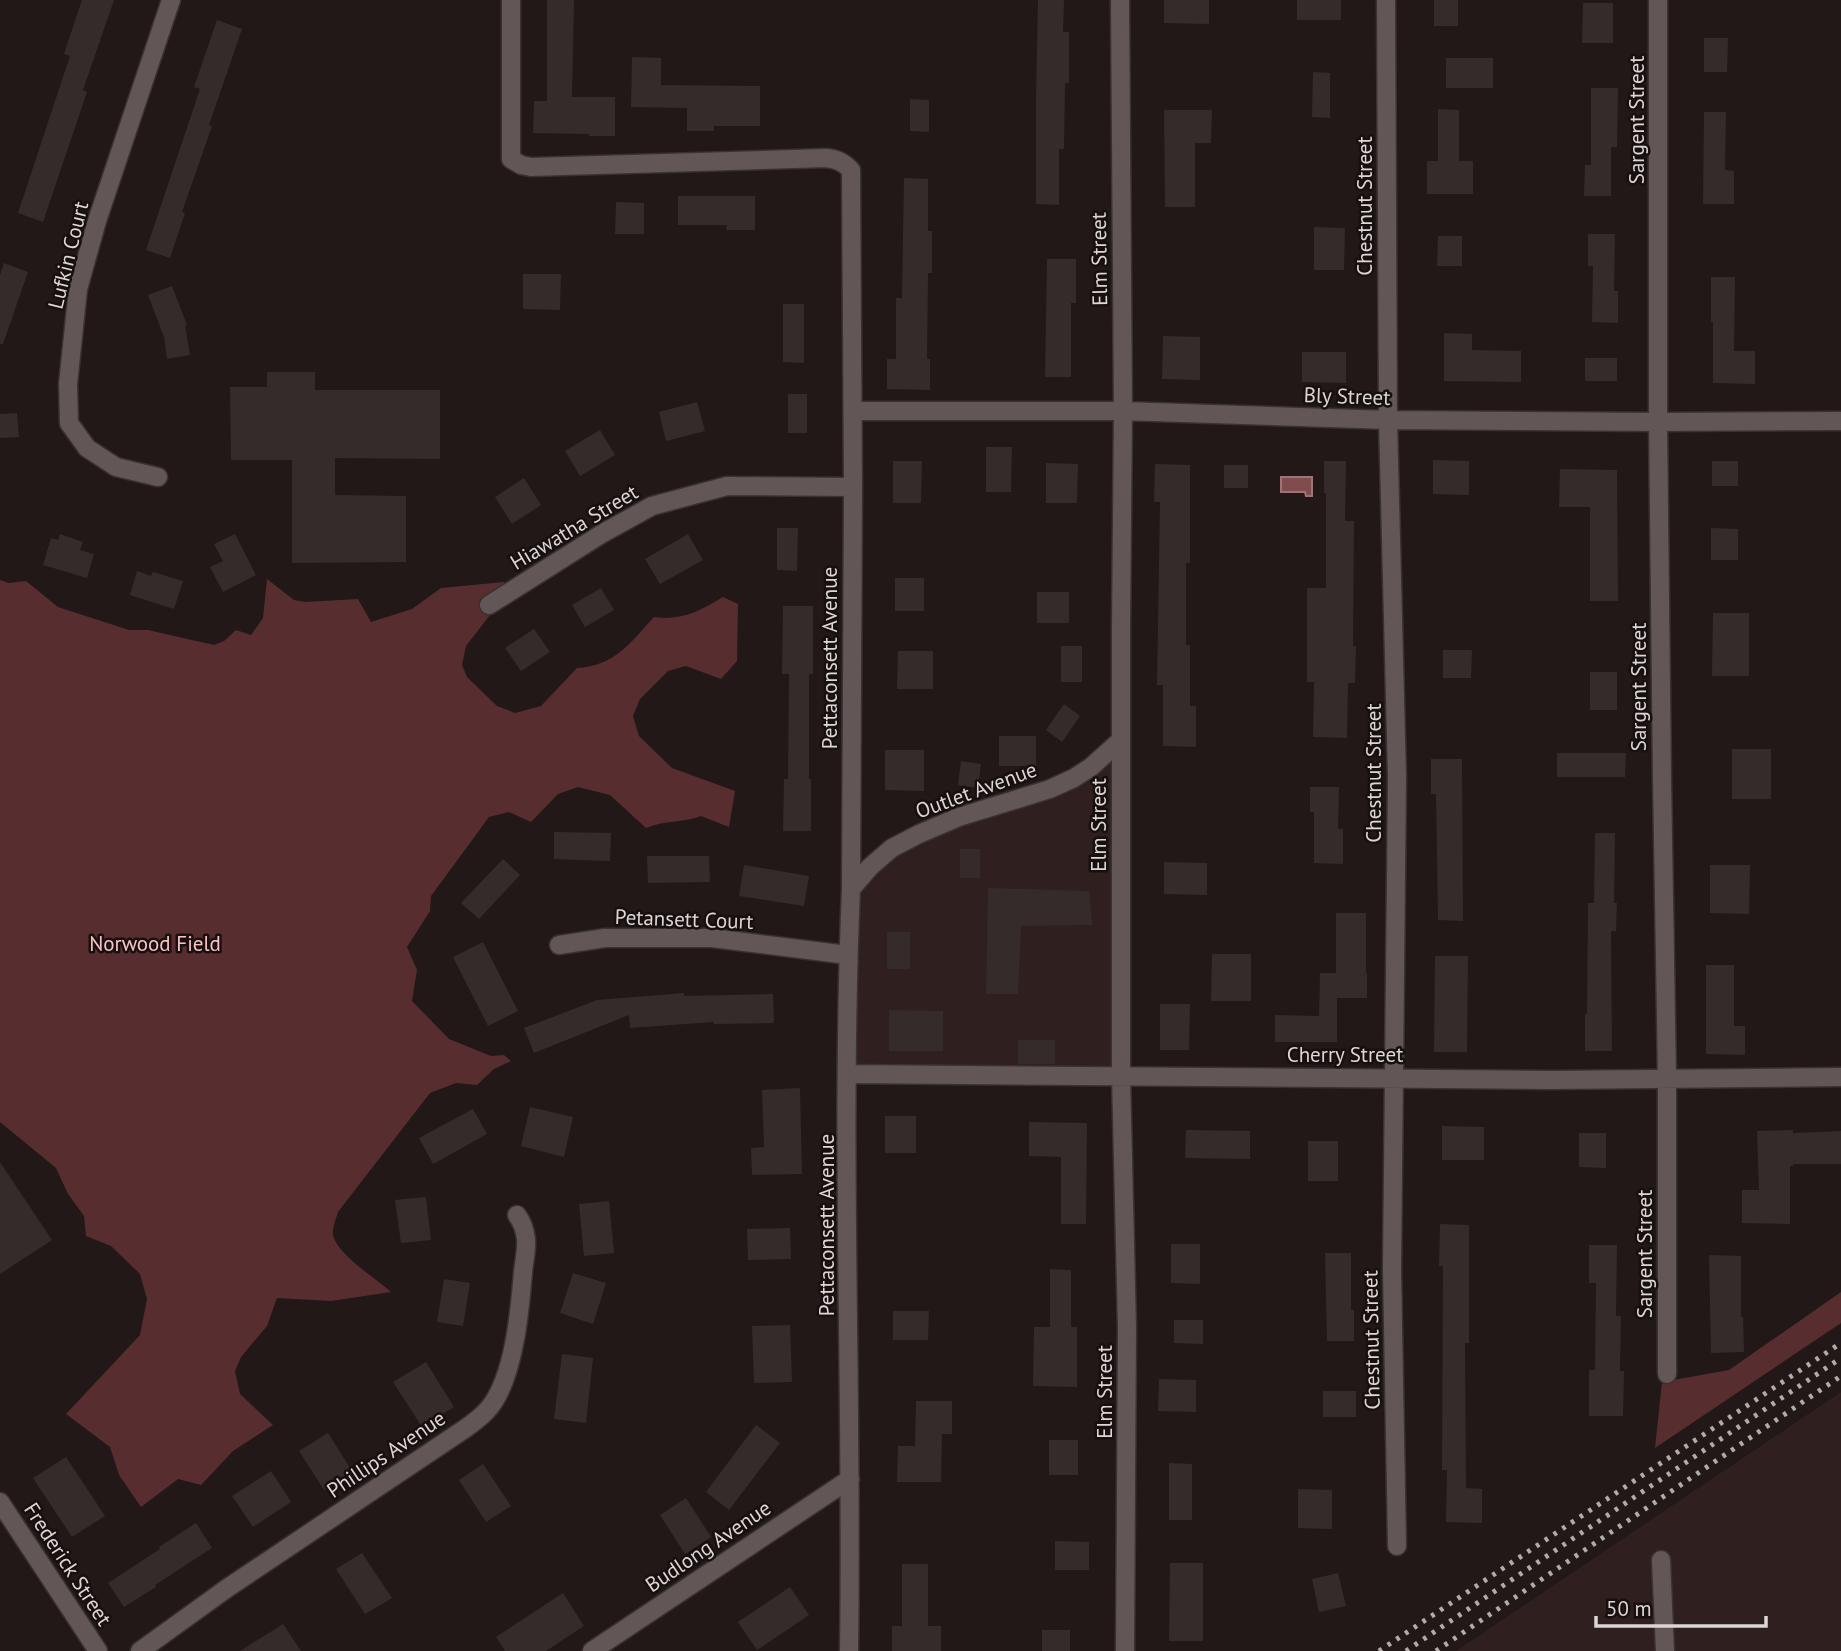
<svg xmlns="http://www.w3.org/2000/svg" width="1841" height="1651" viewBox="0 0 1841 1651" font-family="'PT Sans',sans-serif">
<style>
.built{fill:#2f1f1f}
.green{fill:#572d2f}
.water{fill:#814c4d;stroke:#9d7576;stroke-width:2}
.building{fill:#362b2b}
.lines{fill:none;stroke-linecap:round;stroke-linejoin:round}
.minor-casing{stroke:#393232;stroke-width:21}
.minor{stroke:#625656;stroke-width:18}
.rail{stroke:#b3abab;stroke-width:5;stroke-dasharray:3.5 7;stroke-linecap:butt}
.labels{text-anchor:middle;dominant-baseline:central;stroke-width:5;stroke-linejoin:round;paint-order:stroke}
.street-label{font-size:21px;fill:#ddd6d6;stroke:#180f0f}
.park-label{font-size:21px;fill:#f9c3c4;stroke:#180f0f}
</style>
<rect width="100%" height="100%" fill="#221818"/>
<path class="built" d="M 1115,748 L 1118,1075 L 847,1066 L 848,894 L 890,849 L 1060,785 Z
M 1841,1392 L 1841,1651 L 1456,1651 Z"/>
<path class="green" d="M 267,579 L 294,600 L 305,602 L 358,599 L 371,622 L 412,609 L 441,588 L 504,582 L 507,593 L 466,646 L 462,665 L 467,677 L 497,706 L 515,713 L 541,706 L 577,668 C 615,666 630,643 654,617 C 681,621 700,611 723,597 L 738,604 L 737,661 L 721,679 L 686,666 L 668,671 L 640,699 L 633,716 L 639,736 L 672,768 L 735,791 L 729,827 L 701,816 C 683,823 664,820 646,828 L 610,795 L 578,787 L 558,794 L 531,822 L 509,812 L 489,817 L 431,896 L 430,911 L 407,947 L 417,970 L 412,1001 L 449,1039 L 491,1056 L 504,1055 L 511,1061 L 494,1069 L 477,1085 L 456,1083 L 430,1093 L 338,1212 C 336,1219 332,1228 333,1234 C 335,1253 377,1279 391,1292 L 331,1301 L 277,1298 L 267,1326 L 241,1357 L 235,1371 L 240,1394 L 273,1425 L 233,1451 L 201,1485 L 178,1479 L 141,1507 L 119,1475 L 110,1447 L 66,1414 L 140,1335 L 147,1299 L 140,1274 L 111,1246 L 86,1236 L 84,1216 L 68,1194 L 56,1168 L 0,1122 L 0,580 L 9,583 L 26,581 L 58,607 L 129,630 L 148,630 L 214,645 L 224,641 L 236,630 L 251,635 L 263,618 Z
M 1841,1292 L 1841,1323 L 1655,1448 L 1662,1382 L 1729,1370 Z"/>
<path class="water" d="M 1281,477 L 1312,477 L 1312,496 L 1306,496 L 1305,492 L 1281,492 Z"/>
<path class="building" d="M 82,0 L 114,0 L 83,90 L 87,92 L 43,222 L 18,213 L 70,56 L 64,54 Z
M 547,0 L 574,0 L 572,97 L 615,97 L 615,136 L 589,136 L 589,134 L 533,133 L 534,101 L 547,101 Z
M 1038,0 L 1064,0 L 1063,32 L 1069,32 L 1069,83 L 1065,83 L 1064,149 L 1059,149 L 1059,205 L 1036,204 L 1036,97 Z
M 1164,0 L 1209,0 L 1209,24 L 1164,23 Z
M 1297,0 L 1341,0 L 1341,20 L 1297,20 Z
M 1434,0 L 1458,0 L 1458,26 L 1434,26 Z
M 1583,3 L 1613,3 L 1613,43 L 1582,43 Z
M 217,20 L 242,29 L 209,125 L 212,126 L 182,212 L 185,213 L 170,258 L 146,250 L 200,89 L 194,87 Z
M 1704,38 L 1728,38 L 1727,72 L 1704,72 Z
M 632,57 L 661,58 L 661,85 L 760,86 L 760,126 L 714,126 L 714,131 L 687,131 L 687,108 L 631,107 Z
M 1446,58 L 1493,58 L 1493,88 L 1446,88 Z
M 1313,72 L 1330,73 L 1330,118 L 1312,117 Z
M 1591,88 L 1618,88 L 1617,147 L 1611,147 L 1611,196 L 1584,196 L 1585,165 L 1591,165 Z
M 910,99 L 929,100 L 929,132 L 910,131 Z
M 1438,109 L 1459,110 L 1459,161 L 1473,161 L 1473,194 L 1427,194 L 1427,161 L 1438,161 Z
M 1164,110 L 1212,110 L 1211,143 L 1195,143 L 1195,207 L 1165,207 Z
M 1704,112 L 1726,112 L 1725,170 L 1734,171 L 1734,204 L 1703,204 Z
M 904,178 L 928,179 L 928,231 L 932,231 L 932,273 L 928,273 L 927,359 L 930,359 L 930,390 L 887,389 L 887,359 L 896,359 L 896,298 L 902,298 Z
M 678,196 L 755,196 L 755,230 L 726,230 L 727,225 L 678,225 Z
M 616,202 L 644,203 L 644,234 L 615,234 Z
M 1314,227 L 1345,228 L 1344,270 L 1314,270 Z
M 1588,234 L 1615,234 L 1614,291 L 1618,291 L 1618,323 L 1592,322 L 1593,266 L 1588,266 Z
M 1438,236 L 1462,236 L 1462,266 L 1437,266 Z
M 1047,259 L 1076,259 L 1076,303 L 1071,303 L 1071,377 L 1045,377 Z
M 4,263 L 28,272 L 3,344 L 0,344 L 0,275 Z
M 523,274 L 561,274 L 560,310 L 523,309 Z
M 1711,277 L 1735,277 L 1734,351 L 1755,351 L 1755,384 L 1713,383 L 1713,322 L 1711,322 Z
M 172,286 L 187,325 L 185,325 L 190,355 L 167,359 L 164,337 L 148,295 Z
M 783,304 L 804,304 L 804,363 L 783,362 Z
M 1444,333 L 1472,334 L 1472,350 L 1521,351 L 1521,382 L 1444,381 Z
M 1163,336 L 1200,337 L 1200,380 L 1162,379 Z
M 1302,352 L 1346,352 L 1346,383 L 1302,382 Z
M 1585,358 L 1617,358 L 1617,381 L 1585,381 Z
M 267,372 L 315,372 L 315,390 L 440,390 L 440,459 L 335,458 L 335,495 L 406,496 L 406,562 L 292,563 L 292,460 L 231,460 L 230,387 L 267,387 Z
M 788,394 L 807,394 L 807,433 L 788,433 Z
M 697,402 L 705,431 L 666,441 L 659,412 Z
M 17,413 L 19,437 L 0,438 L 0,414 Z
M 600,430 L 615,455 L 580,476 L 565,451 Z
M 986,447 L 1012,447 L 1011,492 L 986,492 Z
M 1433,460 L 1469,461 L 1469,495 L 1433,494 Z
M 893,461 L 922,461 L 921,503 L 893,503 Z
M 1324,461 L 1346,461 L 1345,521 L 1354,521 L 1353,646 L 1356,646 L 1355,683 L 1348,683 L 1347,738 L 1313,737 L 1314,682 L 1307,682 L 1307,588 L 1326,588 L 1326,493 L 1324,493 Z
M 1712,461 L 1738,461 L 1738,486 L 1712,486 Z
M 1046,463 L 1078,464 L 1077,503 L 1046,503 Z
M 1155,464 L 1190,465 L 1190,563 L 1186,563 L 1186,645 L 1190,645 L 1190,706 L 1196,706 L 1196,747 L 1163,746 L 1163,685 L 1157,685 L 1160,502 L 1154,502 Z
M 1224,465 L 1248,465 L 1248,488 L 1224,488 Z
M 1560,469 L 1617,470 L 1618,601 L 1590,601 L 1590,507 L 1559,507 Z
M 524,478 L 541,505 L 512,524 L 495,497 Z
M 777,528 L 798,528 L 797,571 L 777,570 Z
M 1711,528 L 1738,529 L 1738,560 L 1711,560 Z
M 60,534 L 83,542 L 80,550 L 94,554 L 87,578 L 43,565 L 51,538 L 58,540 Z
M 235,534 L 256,575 L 223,592 L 210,567 L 223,561 L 214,544 Z
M 688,534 L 703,560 L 660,584 L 645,559 Z
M 137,571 L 151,576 L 153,572 L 183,581 L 174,609 L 130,595 Z
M 895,578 L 924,578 L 924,611 L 895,611 Z
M 601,588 L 614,610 L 585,627 L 572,605 Z
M 1037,592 L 1069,592 L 1069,623 L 1037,623 Z
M 783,606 L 813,606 L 813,674 L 809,674 L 809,779 L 811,779 L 811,831 L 783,831 L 784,779 L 788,779 L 789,674 L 782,674 Z
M 1713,613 L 1749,613 L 1749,676 L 1712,676 Z
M 534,629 L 550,652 L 521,671 L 505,648 Z
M 1061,646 L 1082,646 L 1082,682 L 1061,682 Z
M 1443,650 L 1472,650 L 1471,678 L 1443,678 Z
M 898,651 L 933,651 L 933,689 L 897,689 Z
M 1590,672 L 1617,672 L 1617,710 L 1590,710 Z
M 1064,704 L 1080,716 L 1062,742 L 1046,730 Z
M 999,736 L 1036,736 L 1036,766 L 999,766 Z
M 1732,749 L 1771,749 L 1771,799 L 1732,799 Z
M 885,750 L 924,750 L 924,791 L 885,790 Z
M 1557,753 L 1626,753 L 1625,777 L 1557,777 Z
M 1431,759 L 1462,759 L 1463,921 L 1438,920 L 1436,794 L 1431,794 Z
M 961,761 L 981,764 L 978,788 L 958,785 Z
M 1310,787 L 1339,787 L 1338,829 L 1343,829 L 1343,864 L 1314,863 L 1314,812 L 1310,812 Z
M 554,832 L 611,833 L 610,861 L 554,859 Z
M 1595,833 L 1615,833 L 1614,903 L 1617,903 L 1616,931 L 1611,931 L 1612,1051 L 1585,1051 L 1585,1014 L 1587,1014 L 1588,903 L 1594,903 Z
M 960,849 L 980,849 L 980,878 L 960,878 Z
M 647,856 L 709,856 L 710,882 L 648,883 Z
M 503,859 L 520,875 L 479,919 L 461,903 Z
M 1164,862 L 1207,863 L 1207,895 L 1164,894 Z
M 744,865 L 809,876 L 804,906 L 739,896 Z
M 1710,865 L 1750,865 L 1749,914 L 1710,913 Z
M 988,888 L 1089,891 L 1092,925 L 1021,926 L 1018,994 L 986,994 Z
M 1336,913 L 1366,913 L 1366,973 L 1367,973 L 1367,998 L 1337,998 L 1337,1042 L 1275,1042 L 1275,1015 L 1319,1016 L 1320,973 L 1336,973 Z
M 887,932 L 910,932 L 910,969 L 887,969 Z
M 483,942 L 518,1011 L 488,1026 L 453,957 Z
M 1212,954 L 1251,954 L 1251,1001 L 1211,1001 Z
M 1435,956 L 1468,956 L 1467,1052 L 1434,1052 Z
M 1706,965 L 1734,965 L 1734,1026 L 1745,1026 L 1745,1055 L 1706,1054 Z
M 684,993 L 684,996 L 773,994 L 774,1023 L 714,1024 L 714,1022 L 630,1028 L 629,1015 L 534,1053 L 524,1028 L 597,1000 Z
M 1160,1004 L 1190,1004 L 1189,1050 L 1160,1050 Z
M 889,1010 L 943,1011 L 943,1051 L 889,1051 Z
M 1018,1040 L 1055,1040 L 1055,1064 L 1018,1064 Z
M 800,1088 L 802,1174 L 752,1175 L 751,1148 L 764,1147 L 762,1090 Z
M 530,1107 L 573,1117 L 564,1157 L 521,1146 Z
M 473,1109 L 487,1134 L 433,1164 L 419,1138 Z
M 885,1116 L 916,1116 L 916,1153 L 885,1153 Z
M 1029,1122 L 1087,1123 L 1086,1224 L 1061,1224 L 1061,1157 L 1029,1156 Z
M 1442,1126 L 1484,1127 L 1484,1160 L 1442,1160 Z
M 1186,1130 L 1250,1131 L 1250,1159 L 1185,1158 Z
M 1793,1130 L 1793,1133 L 1841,1131 L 1841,1164 L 1793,1164 L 1793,1166 L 1790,1166 L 1790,1224 L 1742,1223 L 1742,1190 L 1759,1190 L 1757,1131 Z
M 1579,1133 L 1606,1133 L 1606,1168 L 1579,1167 Z
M 1308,1141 L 1338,1141 L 1338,1181 L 1308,1181 Z
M 0,1162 L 52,1240 L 0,1274 Z
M 426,1197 L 431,1240 L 401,1243 L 395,1200 Z
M 609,1201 L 614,1253 L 584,1256 L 579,1204 Z
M 1440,1224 L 1469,1225 L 1469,1343 L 1465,1343 L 1466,1488 L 1482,1489 L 1482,1523 L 1446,1522 L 1447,1470 L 1442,1470 L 1443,1266 L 1439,1266 Z
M 790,1228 L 791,1259 L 748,1260 L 747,1229 Z
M 1171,1244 L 1200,1244 L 1200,1284 L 1171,1283 Z
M 1589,1245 L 1617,1245 L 1616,1316 L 1621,1316 L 1620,1371 L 1624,1371 L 1623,1416 L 1589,1416 L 1589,1370 L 1595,1370 L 1596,1283 L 1589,1283 Z
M 1325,1253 L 1351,1253 L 1351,1310 L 1354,1310 L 1354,1341 L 1327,1341 Z
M 1709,1255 L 1741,1256 L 1741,1317 L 1743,1317 L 1744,1352 L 1711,1353 Z
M 1050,1269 L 1071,1270 L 1071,1327 L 1077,1327 L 1077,1387 L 1033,1386 L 1034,1327 L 1050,1327 Z
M 573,1273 L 606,1283 L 593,1324 L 560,1313 Z
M 444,1279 L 470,1283 L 463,1326 L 437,1322 Z
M 893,1311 L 929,1311 L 928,1340 L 893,1340 Z
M 1174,1320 L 1203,1320 L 1203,1344 L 1174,1343 Z
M 790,1325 L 792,1382 L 754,1383 L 752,1326 Z
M 562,1354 L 593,1358 L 586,1423 L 554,1419 Z
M 426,1362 L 454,1407 L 422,1427 L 393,1382 Z
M 1159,1379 L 1196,1380 L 1196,1412 L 1158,1411 Z
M 1323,1391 L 1356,1391 L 1356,1417 L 1323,1417 Z
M 916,1401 L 952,1401 L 952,1434 L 942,1434 L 941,1482 L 897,1482 L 898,1446 L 915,1446 Z
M 756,1425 L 780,1443 L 729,1510 L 706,1492 Z
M 328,1433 L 352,1471 L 324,1490 L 299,1451 Z
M 1049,1440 L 1078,1440 L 1078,1475 L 1049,1475 Z
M 66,1457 L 105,1516 L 72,1537 L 33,1478 Z
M 1169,1463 L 1192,1464 L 1192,1520 L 1169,1520 Z
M 483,1464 L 511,1506 L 486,1522 L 459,1480 Z
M 271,1471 L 291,1502 L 253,1527 L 232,1496 Z
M 1298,1489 L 1332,1490 L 1332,1529 L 1298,1528 Z
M 686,1498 L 711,1537 L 685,1554 L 660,1515 Z
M 196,1523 L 212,1548 L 155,1585 L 156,1587 L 124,1607 L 108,1583 L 160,1549 L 159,1547 Z
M 1055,1541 L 1089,1542 L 1089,1570 L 1055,1570 Z
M 362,1553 L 392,1598 L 365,1614 L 336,1569 Z
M 1170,1563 L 1203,1563 L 1203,1641 L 1169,1641 Z
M 902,1564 L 928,1564 L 928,1626 L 941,1626 L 941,1651 L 892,1651 L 892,1626 L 902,1626 Z
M 1338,1573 L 1346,1606 L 1319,1612 L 1312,1579 Z
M 790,1587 L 809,1615 L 757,1650 L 738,1622 Z
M 563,1593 L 584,1626 L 546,1651 L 505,1651 L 496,1637 Z
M 283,1624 L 301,1651 L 240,1651 Z
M 1042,1630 L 1070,1630 L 1070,1651 L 1042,1651 Z"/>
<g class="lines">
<defs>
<path id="minor" d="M 511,0 L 511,159 L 521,165 L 531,167 L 826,158 C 837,159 843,162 851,170 L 853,487 L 851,889 C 840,1143 853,1397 849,1651
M 1120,0 L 1123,411 L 1121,631 L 1121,1075 L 1127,1328 L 1125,1651
M 1386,0 L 1388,420 L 1397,777 L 1392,1270 L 1397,1546
M 1658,0 L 1658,422 L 1662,779 L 1667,1078 L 1667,1374
M 853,411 L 1123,411 L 1388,420 L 1658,422 L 1841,421
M 158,477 L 116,467 L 87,448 L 69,423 L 68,384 L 78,289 L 97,221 L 171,0
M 489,605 L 603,533 L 652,506 L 727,486 L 853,487
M 851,889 L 870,867 L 892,848 L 919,834 L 959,817 L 1050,789 L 1074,778 L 1091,767 L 1121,740
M 559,945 L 605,938 L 712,938 L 848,955
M 848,1074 L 1552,1080 L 1841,1077
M 0,1502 L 98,1651
M 1661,1560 L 1665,1651
M 140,1651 L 226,1589 L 466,1428 C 477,1420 489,1411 496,1398 C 515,1365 520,1309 523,1272 C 524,1261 527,1250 526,1239 C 525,1230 522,1222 517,1215
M 592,1651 L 850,1479"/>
</defs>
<use href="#minor" class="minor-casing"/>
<use href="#minor" class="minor"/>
<path class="rail" d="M 1379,1651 L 1841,1343
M 1406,1651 L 1841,1358
M 1436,1651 L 1841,1376"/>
</g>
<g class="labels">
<g class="street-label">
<text transform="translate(1636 120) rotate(-90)">Sargent Street</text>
<text transform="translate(1364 206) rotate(-90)">Chestnut Street</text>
<text transform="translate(68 255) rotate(-76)">Lufkin Court</text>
<text transform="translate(1099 259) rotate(-91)">Elm Street</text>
<text transform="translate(1347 396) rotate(2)">Bly Street</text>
<text transform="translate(574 527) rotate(-31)">Hiawatha Street</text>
<text transform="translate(829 658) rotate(-90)">Pettaconsett Avenue</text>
<text transform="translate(1638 687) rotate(-90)">Sargent Street</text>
<text transform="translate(1373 773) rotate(-90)">Chestnut Street</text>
<text transform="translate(976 790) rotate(-20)">Outlet Avenue</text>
<text transform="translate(1098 825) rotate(-90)">Elm Street</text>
<text transform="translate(684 919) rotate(2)">Petansett Court</text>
<text x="1345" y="1054">Cherry Street</text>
<text transform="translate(826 1225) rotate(-90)">Pettaconsett Avenue</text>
<text transform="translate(1644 1254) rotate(-90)">Sargent Street</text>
<text transform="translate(1371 1340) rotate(-91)">Chestnut Street</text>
<text transform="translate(1104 1392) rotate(-90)">Elm Street</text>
<text transform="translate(386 1454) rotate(-34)">Phillips Avenue</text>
<text transform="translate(708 1546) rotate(-34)">Budlong Avenue</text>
<text transform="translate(68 1564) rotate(57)">Frederick Street</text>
</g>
<g class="park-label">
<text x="155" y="943">Norwood Field</text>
</g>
</g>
<path d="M1596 1616v10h170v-10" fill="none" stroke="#ddd6d6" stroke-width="3.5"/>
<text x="1606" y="1616" font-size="21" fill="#ddd6d6" stroke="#180f0f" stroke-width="5" paint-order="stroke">50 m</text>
</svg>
